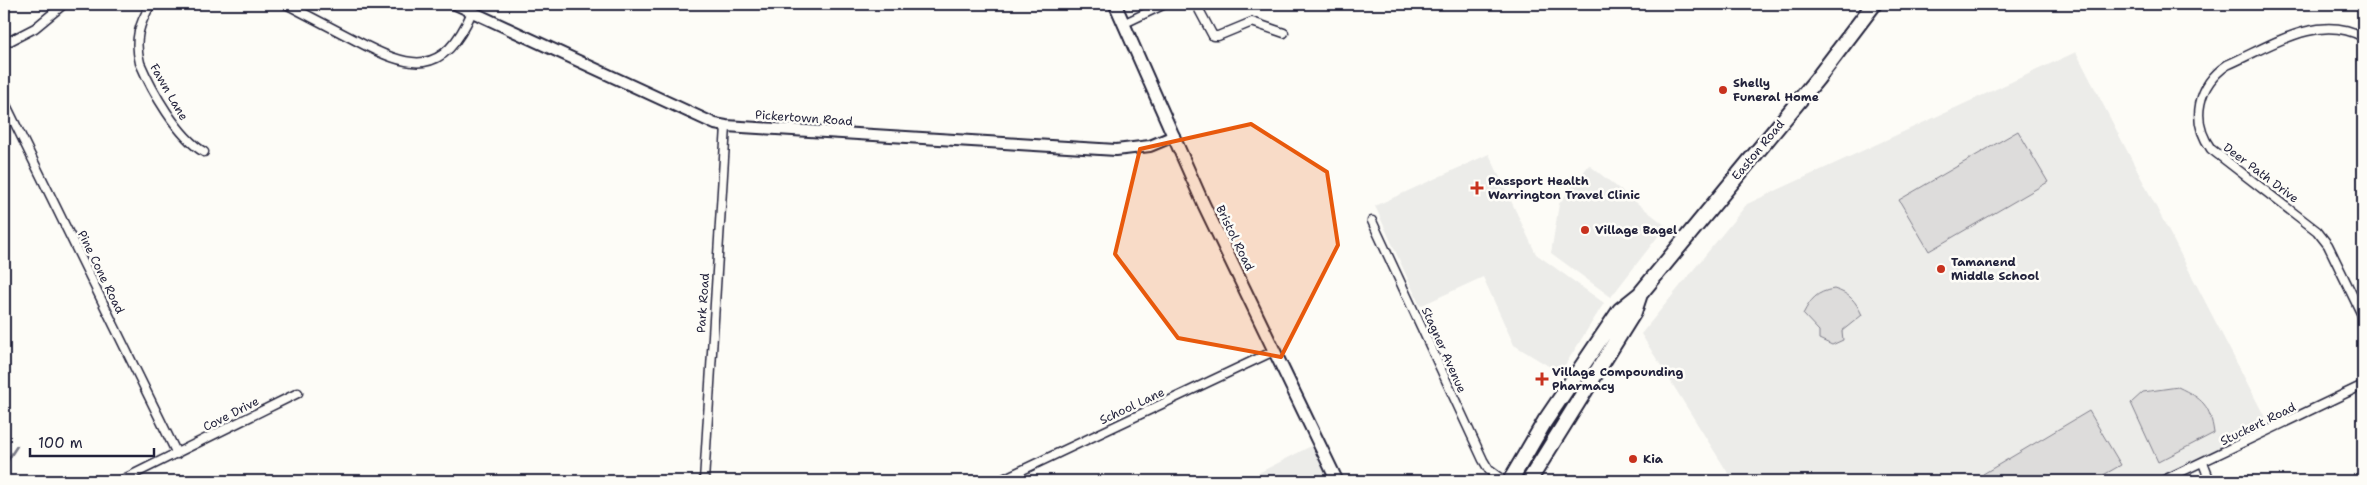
<svg xmlns="http://www.w3.org/2000/svg" width="2367" height="485" viewBox="0 0 2367 485" font-family="'Shantell Sans',sans-serif">
<style>
.built{fill:#ecece9}
.green{fill:#dddcdb;stroke:#807f8b}
.lines{fill:none;stroke-linecap:round;stroke-linejoin:round}
.stream{stroke:#787885;stroke-width:2.5}
.minor-casing{stroke:#22223b;stroke-width:11}
.tertiary-casing{stroke:#22223b;stroke-width:14}
.secondary-casing{stroke:#22223b;stroke-width:15}
.trunk-casing{stroke:#22223b;stroke-width:18}
.minor{stroke:#fdfcf7;stroke-width:8}
.tertiary{stroke:#fdfcf7;stroke-width:10}
.secondary{stroke:#fdfcf7;stroke-width:11}
.trunk{stroke:#fdfcf7;stroke-width:14}
.marked{fill:#e8590c;fill-opacity:0.2;stroke:#e8590c;stroke-width:4;stroke-linejoin:round}
.poi-dot{fill:#c8321e;stroke:#fdfcf7;stroke-width:2}
.labels{text-anchor:middle;dominant-baseline:central;stroke-width:5;stroke-linejoin:round;paint-order:stroke}
.poi-label{font-size:12px;font-weight:bold;fill:#22223b;stroke:#fdfcf7;text-anchor:start}
.street-label{font-size:12px;fill:#22223b;stroke:#fdfcf7}
</style>
<rect width="100%" height="100%" fill="#fdfcf7"/>
<filter id="ink" filterUnits="userSpaceOnUse"><feTurbulence type="fractalNoise" baseFrequency=".02" numOctaves="2"/><feDisplacementMap in="SourceGraphic" scale="10" xChannelSelector="R" yChannelSelector="G"/><feConvolveMatrix kernelMatrix="1 2 1 2 8 2 1 2 1" color-interpolation-filters="sRGB"/></filter>
<g filter="url(#ink)">
<path class="built" d="M 2076,52 L 2271,429 L 2164,481 L 1733,481 L 1641,334 L 1747,204 Z
M 1489,154 L 1536,254 L 1604,303 L 1560,373 L 1514,345 L 1483,277 L 1420,306 L 1375,206 Z
M 1589,165 L 1666,226 L 1611,297 L 1551,253 L 1559,204 Z
M 1313,445 L 1330,481 L 1243,481 Z"/>
<path class="green" d="M 2018,131 L 2048,182 L 1929,251 L 1899,200 Z
M 1834,289 C 1850,294 1855,300 1862,315 L 1842,331 L 1843,340 L 1832,345 L 1819,339 L 1819,331 L 1803,314 C 1811,299 1816,292 1834,289 Z
M 2178,387 C 2203,399 2210,405 2214,433 L 2158,462 L 2131,403 L 2143,392 Z
M 2089,411 L 2121,465 L 2093,481 L 1987,481 L 1983,474 Z"/>
<g class="lines">
<path class="stream" d="M 4,466 L 17,446"/>
<defs>
<path id="minor" d="M 151,4 C 139,24 134,40 140,63 C 152,91 178,137 204,152
M 286,4 C 309,16 332,28 355,40 C 411,70 443,78 472,12
M 1196,4 L 1213,36 L 1218,36 L 1252,22 L 1284,33
M 1125,23 L 1165,4
M 2363,37 C 2318,12 2269,47 2227,65 C 2198,85 2190,120 2211,149 L 2317,231 L 2328,245 L 2363,317
M 4,44 L 35,28 L 64,4
M 4,101 L 177,454
M 1372,221 L 1483,460 L 1489,470 L 1504,481
M 2203,463 L 2210,481
M 120,481 L 298,393
M 704,481 L 726,126
M 999,481 L 1274,351
M 2162,481 L 2363,385"/>
<path id="tertiary" d="M 455,4 L 715,124 L 726,126 L 1116,150 L 1150,146 L 1174,136"/>
<path id="secondary" d="M 1115,4 L 1203,203 L 1337,481"/>
<path id="trunk" d="M 1510,481 L 1545,421 L 1620,310 L 1640,294 L 1817,79 L 1874,4
M 1529,481 L 1634,312 L 1640,294"/>
</defs>
<use href="#minor" class="minor-casing"/>
<use href="#tertiary" class="tertiary-casing"/>
<use href="#secondary" class="secondary-casing"/>
<use href="#trunk" class="trunk-casing"/>
<use href="#minor" class="minor"/>
<use href="#tertiary" class="tertiary"/>
<use href="#secondary" class="secondary"/>
<use href="#trunk" class="trunk"/>
</g>
</g>
<path class="marked" d="M 1251,124 L 1327,172 L 1338,245 L 1281,357 L 1178,338 L 1115,254 L 1140,149 Z"/>
<g class="poi-dot">
<circle cx="1723" cy="90" r="5"/>
<path d="M1474.5 180.5h5v5h5v5h-5v5h-5v-5h-5v-5h5z"/>
<circle cx="1585" cy="230" r="5"/>
<circle cx="1941" cy="269" r="5"/>
<path d="M1539.5 371.5h5v5h5v5h-5v5h-5v-5h-5v-5h5z"/>
<circle cx="1633" cy="459" r="5"/>
</g>
<g class="labels">
<g class="poi-label">
<text x="1733" y="83">Shelly<tspan x="1733" dy="14">Funeral Home</tspan></text>
<text x="1488" y="181">Passport Health<tspan x="1488" dy="14">Warrington Travel Clinic</tspan></text>
<text x="1595" y="230">Village Bagel</text>
<text x="1951" y="262">Tamanend<tspan x="1951" dy="14">Middle School</tspan></text>
<text x="1552" y="372">Village Compounding<tspan x="1552" dy="14">Pharmacy</tspan></text>
<text x="1643" y="459">Kia</text>
</g>
<g class="street-label">
<text transform="translate(169 92) rotate(60)">Fawn Lane</text>
<text transform="translate(804 118) rotate(4)">Pickertown Road</text>
<text transform="translate(1758 150) rotate(-50)">Easton Road</text>
<text transform="translate(2261 173) rotate(37)">Deer Path Drive</text>
<text transform="translate(1235 238) rotate(64)">Bristol Road</text>
<text transform="translate(101 272) rotate(64)">Pine Cone Road</text>
<text transform="translate(703 303) rotate(-86)">Park Road</text>
<text transform="translate(1444 350) rotate(66)">Stagner Avenue</text>
<text transform="translate(1132 406) rotate(-25)">School Lane</text>
<text transform="translate(231 414) rotate(-27)">Cove Drive</text>
<text transform="translate(2258 424) rotate(-26)">Stuckert Road</text>
</g>
</g>
<rect width="2367" height="485" fill="none" stroke="#fdfcf7" stroke-width="20"/>
<rect x="10" y="10" width="2347" height="465" fill="none" stroke="#22223b" stroke-width="2" filter="url(#ink)"/>
<path d="M30 448v8h124v-8" fill="none" stroke="#22223b" stroke-width="2.5"/>
<text x="38" y="448" font-size="15" fill="#22223b" stroke="#fdfcf7" stroke-width="4" paint-order="stroke">100 m</text>
</svg>
